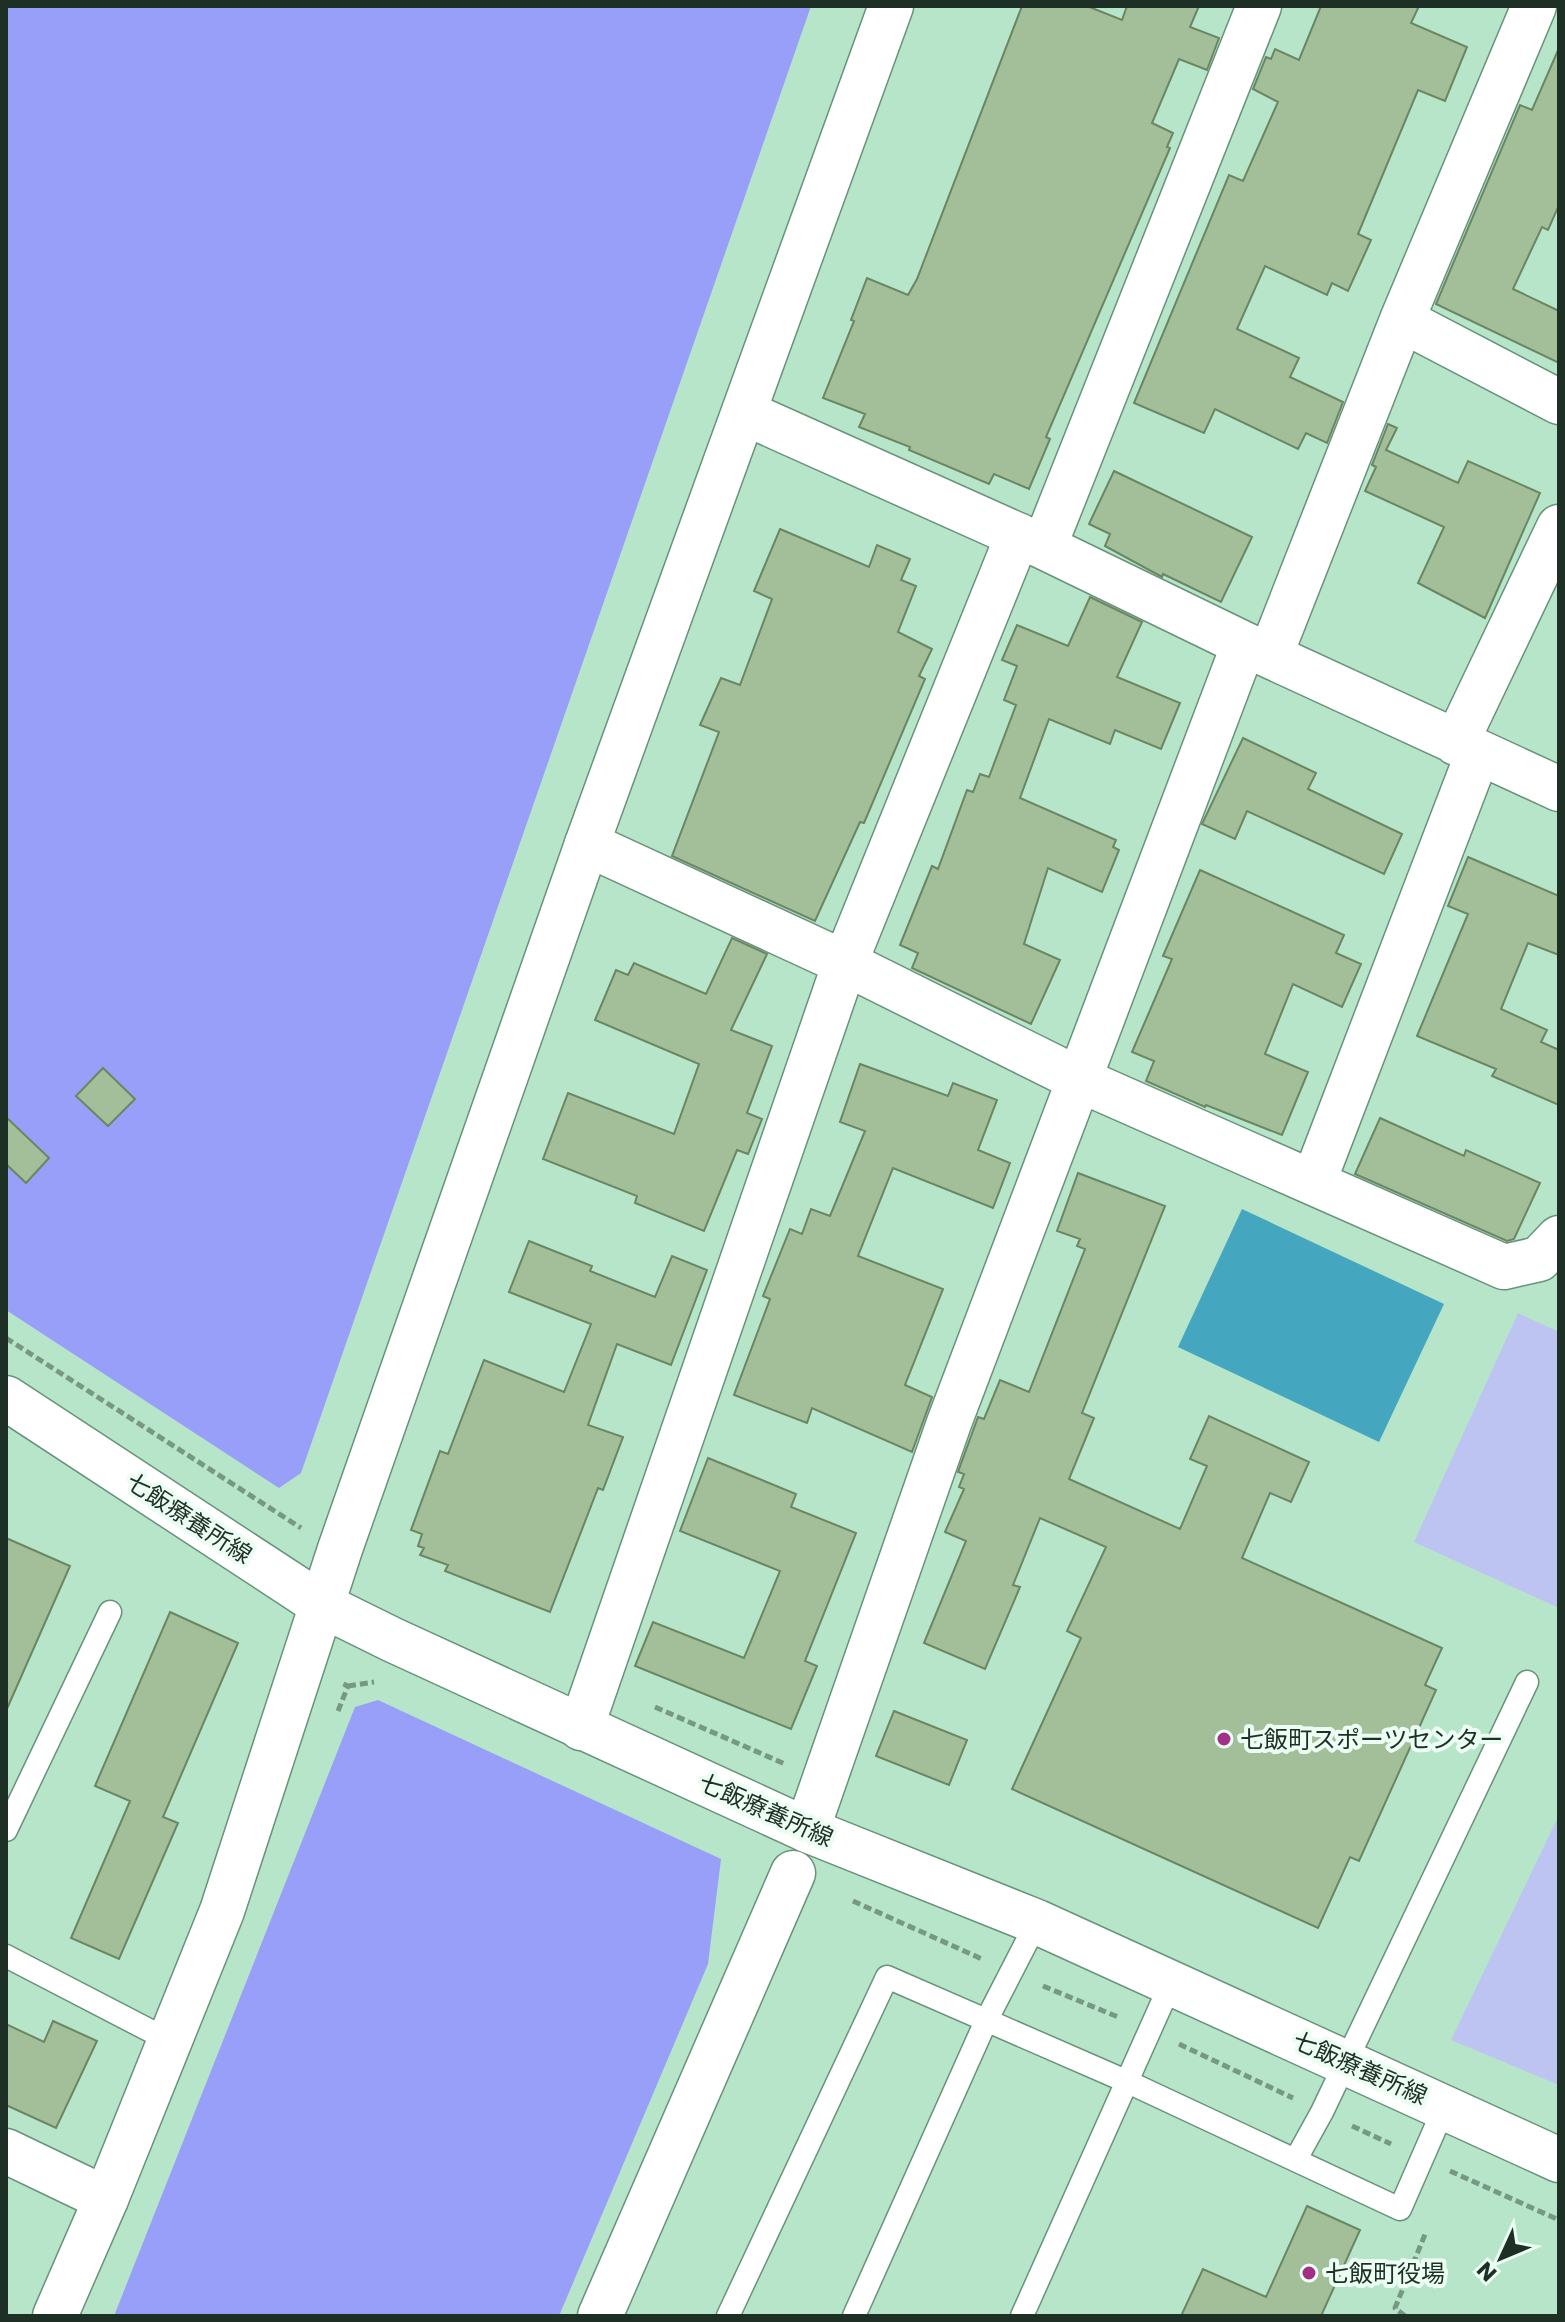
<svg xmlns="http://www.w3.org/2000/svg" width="1565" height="2322" viewBox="0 0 1565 2322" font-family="Poppins,'Noto Sans JP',sans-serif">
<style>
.green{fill:#bdc4f2}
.forest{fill:#979ff9}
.water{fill:#45a6c0}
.building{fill:#a2bf99;stroke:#6a8662;stroke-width:2}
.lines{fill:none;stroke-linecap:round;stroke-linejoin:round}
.lane-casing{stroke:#68937a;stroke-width:25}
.street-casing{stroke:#68937a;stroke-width:47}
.secondary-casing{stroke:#68937a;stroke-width:47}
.path{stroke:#769884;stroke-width:5;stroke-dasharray:8 4;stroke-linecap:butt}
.lane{stroke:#fff;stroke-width:22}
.street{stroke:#fff;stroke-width:44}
.secondary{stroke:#fff;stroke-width:44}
.poi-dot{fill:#a32f89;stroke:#ecfef3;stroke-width:3}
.labels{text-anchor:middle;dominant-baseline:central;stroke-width:8;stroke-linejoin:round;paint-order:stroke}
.street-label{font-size:24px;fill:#1e3026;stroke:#ecfef3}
.poi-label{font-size:24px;fill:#1e3026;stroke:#ecfef3;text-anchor:start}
</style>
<rect width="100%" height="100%" fill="#b6e5c9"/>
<path class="green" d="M 1518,1313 L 1559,1332 L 1559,1608 L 1414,1542 Z
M 1559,1815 L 1559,2085 L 1451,2040 Z"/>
<path class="forest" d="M 6,6 L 811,6 L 301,1473 L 279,1488 L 6,1310 Z
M 378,1700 L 721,1859 L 708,1964 L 559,2316 L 114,2316 L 355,1707 Z"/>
<path class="water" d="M 1242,1209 L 1444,1304 L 1379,1442 L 1178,1347 Z"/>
<path class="building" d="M 1022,6 L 1087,6 L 1122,20 L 1127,6 L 1199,6 L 1190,27 L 1219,38 L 1207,70 L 1179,59 L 1152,123 L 1173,133 L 1167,147 L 1170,148 L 1046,437 L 1050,439 L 1029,489 L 994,474 L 989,484 L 909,450 L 910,447 L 859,427 L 865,414 L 823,398 L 854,321 L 851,320 L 867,278 L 908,295 L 917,279 Z
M 1321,6 L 1419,6 L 1411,23 L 1467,47 L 1445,101 L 1418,90 L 1358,234 L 1371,240 L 1348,291 L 1332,283 L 1327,295 L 1265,266 L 1237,329 L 1299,358 L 1290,377 L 1343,402 L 1327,443 L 1306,433 L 1298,449 L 1215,409 L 1204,433 L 1134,403 L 1229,175 L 1243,181 L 1278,102 L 1253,89 L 1266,57 L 1271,59 L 1275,49 L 1299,60 Z
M 1559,48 L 1559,205 L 1548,230 L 1542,227 L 1513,289 L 1559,311 L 1559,363 L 1436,304 L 1520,105 L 1532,110 Z
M 1388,424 L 1397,428 L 1386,450 L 1458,483 L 1468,461 L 1540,493 L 1485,618 L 1418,583 L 1444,527 L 1365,491 L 1376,467 L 1372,465 Z
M 1114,471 L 1252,537 L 1221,602 L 1163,574 L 1162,577 L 1105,546 L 1110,534 L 1089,524 Z
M 780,529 L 869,567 L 877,545 L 910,559 L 901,580 L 916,586 L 898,632 L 932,649 L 919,676 L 925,679 L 864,823 L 860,822 L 815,921 L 672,856 L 719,732 L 700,725 L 721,678 L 740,685 L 772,599 L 754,591 Z
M 1090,597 L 1142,622 L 1117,677 L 1180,703 L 1161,749 L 1115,730 L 1110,744 L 1049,719 L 1020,798 L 1116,840 L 1113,847 L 1119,850 L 1102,892 L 1048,868 L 1024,944 L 1060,960 L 1031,1024 L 912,968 L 918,953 L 900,945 L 932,866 L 938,869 L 967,790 L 973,792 L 980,774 L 989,777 L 1016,705 L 1004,700 L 1017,666 L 1002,660 L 1017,625 L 1068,646 Z
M 1243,738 L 1316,773 L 1308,789 L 1402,834 L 1384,874 L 1247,811 L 1235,839 L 1202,824 Z
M 1468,857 L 1559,896 L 1559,955 L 1528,943 L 1501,1009 L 1547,1030 L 1541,1042 L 1559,1050 L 1559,1105 L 1492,1076 L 1496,1069 L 1417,1036 L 1468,914 L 1448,906 Z
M 1200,870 L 1344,935 L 1336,953 L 1361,964 L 1342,1007 L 1293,984 L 1265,1054 L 1308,1072 L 1282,1135 L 1206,1105 L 1205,1107 L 1146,1081 L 1154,1061 L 1132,1052 L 1172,959 L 1163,956 Z
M 732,938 L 767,954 L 731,1030 L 772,1046 L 747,1113 L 762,1119 L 748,1154 L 737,1150 L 704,1231 L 635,1203 L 637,1196 L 543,1159 L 568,1093 L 674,1134 L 699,1064 L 595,1020 L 616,970 L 628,975 L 634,963 L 706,994 Z
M 860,1064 L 948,1096 L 953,1083 L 997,1100 L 978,1150 L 1010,1163 L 993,1208 L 893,1168 L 858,1256 L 943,1289 L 905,1385 L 932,1397 L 912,1452 L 812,1408 L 807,1423 L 734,1395 L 770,1299 L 763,1296 L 790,1229 L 802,1234 L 811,1209 L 830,1216 L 865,1131 L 840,1122 Z
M 103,1068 L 135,1099 L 108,1126 L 76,1096 Z
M 6,1117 L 49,1158 L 26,1183 L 6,1164 Z
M 1380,1118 L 1464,1156 L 1466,1150 L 1540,1183 L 1514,1239 L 1507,1241 L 1355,1174 Z
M 1078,1173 L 1165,1206 L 1082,1413 L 1094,1418 L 1069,1479 L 1180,1529 L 1207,1466 L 1190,1459 L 1209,1416 L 1309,1462 L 1291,1502 L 1270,1493 L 1242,1558 L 1442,1648 L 1425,1685 L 1436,1690 L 1359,1861 L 1350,1857 L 1318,1928 L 1012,1789 L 1081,1638 L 1067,1631 L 1106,1547 L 1040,1518 L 1013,1585 L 1020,1587 L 985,1669 L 924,1643 L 966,1541 L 945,1532 L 964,1489 L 959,1487 L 964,1474 L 958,1472 L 978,1417 L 984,1419 L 1000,1380 L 1029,1392 L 1085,1249 L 1077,1246 L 1080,1239 L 1057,1231 Z
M 529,1241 L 592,1266 L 590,1271 L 655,1297 L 672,1256 L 707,1270 L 671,1365 L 617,1344 L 588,1425 L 623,1437 L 603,1490 L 598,1488 L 550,1612 L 445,1571 L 448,1565 L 420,1555 L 424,1548 L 418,1546 L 422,1534 L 411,1530 L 440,1451 L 448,1454 L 484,1360 L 564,1392 L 591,1324 L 509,1292 Z
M 708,1458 L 796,1494 L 791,1507 L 856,1533 L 805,1661 L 817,1666 L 791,1729 L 635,1666 L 653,1622 L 744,1658 L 780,1571 L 680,1531 Z
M 6,1538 L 70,1566 L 6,1711 Z
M 170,1612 L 238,1643 L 163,1817 L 178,1823 L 119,1959 L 71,1938 L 130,1801 L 95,1786 Z
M 894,1711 L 967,1740 L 949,1785 L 876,1756 Z
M 53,2021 L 97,2041 L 56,2128 L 6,2105 L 6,2024 L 44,2042 Z
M 1307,2206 L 1360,2230 L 1321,2316 L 1181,2316 L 1203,2269 L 1266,2297 Z"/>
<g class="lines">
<defs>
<path id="lane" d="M 6,1830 L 110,1612
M 6,1956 L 170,2041
M 1296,2159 L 1322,2112 L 1527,1682
M 728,2316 L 887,1977 L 1128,2082 L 1400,2209 L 1445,2106
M 854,2316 L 986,2021 L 1037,1922
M 1022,2316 L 1171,1983"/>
<path id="street" d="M 1402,320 L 1559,402
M 745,413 L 1044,547 L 1244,644 L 1559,789
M 1044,547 L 1259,6
M 1270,656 L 1402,320 L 1534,6
M 1456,743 L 1559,527
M 587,844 L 845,963 L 1078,1079 L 1504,1267 L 1539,1259 L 1559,1238
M 1314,1181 L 1478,753
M 581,1728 L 845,963 L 1018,535
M 807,1830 L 949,1423 L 1244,644
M 6,2151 L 106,2199
M 600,2316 L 793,1873"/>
<path id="secondary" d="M 6,1398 L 322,1605 L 393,1640 L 807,1830 L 1037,1922 L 1559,2160
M 55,2316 L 106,2199 L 222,1911 L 340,1549 L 587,844 L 891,6"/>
</defs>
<use href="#lane" class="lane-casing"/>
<use href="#street" class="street-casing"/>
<use href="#secondary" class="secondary-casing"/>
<path class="path" d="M 6,1338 L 301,1528
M 348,1686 L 374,1682
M 655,1707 L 785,1764
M 338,1711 L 348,1686 L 341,1683
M 853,1901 L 982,1959
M 1043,1986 L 1118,2017
M 1179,2044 L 1293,2098
M 1352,2126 L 1391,2144
M 1450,2171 L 1559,2220
M 1405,2316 L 1395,2308 L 1426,2232"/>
<use href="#lane" class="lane"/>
<use href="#street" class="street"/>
<use href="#secondary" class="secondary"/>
</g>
<g class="poi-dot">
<circle cx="1224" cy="1739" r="8"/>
<circle cx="1309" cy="2273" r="8"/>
</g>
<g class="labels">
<g class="street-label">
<text transform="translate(189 1518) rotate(33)">七飯療養所線</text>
<text transform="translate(766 1810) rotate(24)">七飯療養所線</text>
<text transform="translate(1360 2068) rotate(24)">七飯療養所線</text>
</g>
<g class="poi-label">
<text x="1240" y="1739">七飯町スポーツセンター</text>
<text x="1325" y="2273">七飯町役場</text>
</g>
</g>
<rect width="1565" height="2322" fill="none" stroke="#1e3026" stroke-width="16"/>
<g transform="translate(1501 2258) rotate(226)" stroke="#ecfef3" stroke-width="6" paint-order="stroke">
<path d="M0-6L14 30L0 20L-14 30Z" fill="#1e3026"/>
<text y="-12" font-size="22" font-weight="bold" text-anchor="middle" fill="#1e3026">N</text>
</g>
</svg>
